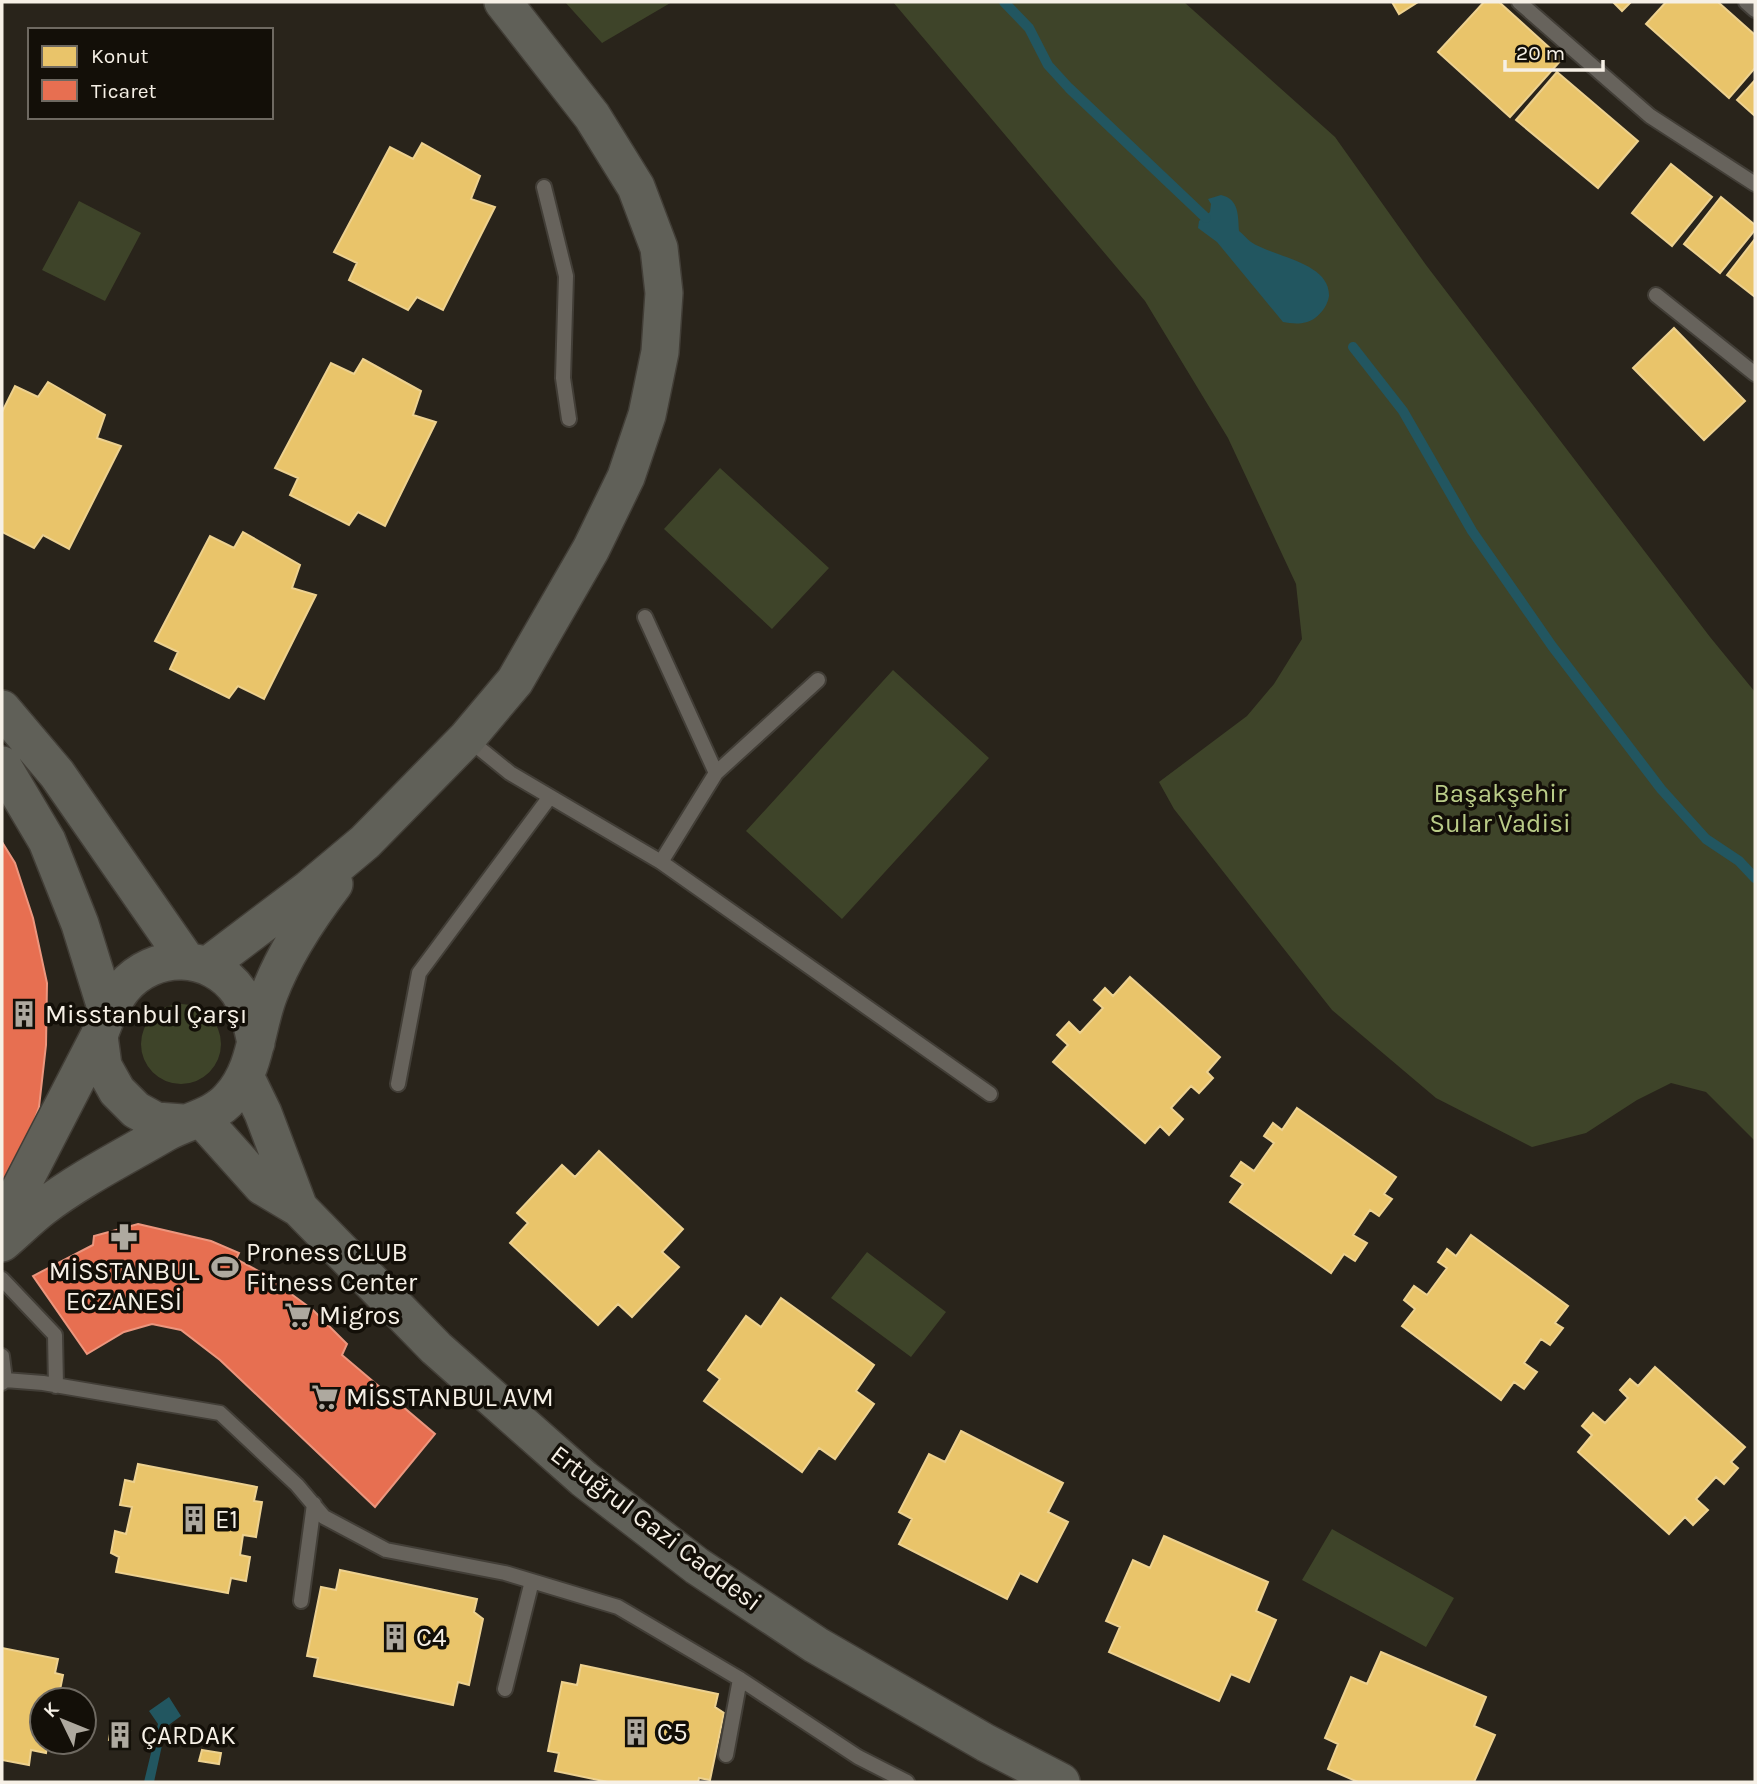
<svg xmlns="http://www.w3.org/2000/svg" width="1757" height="1784" viewBox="0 0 1757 1784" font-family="Karla,sans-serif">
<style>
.green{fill:#3e4429}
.water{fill:#225660}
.homes{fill:#e9c46a;stroke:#edd18f;stroke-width:2}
.shops{fill:#e76f51;stroke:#ec967e;stroke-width:2}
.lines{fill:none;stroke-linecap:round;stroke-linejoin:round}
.stream{stroke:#225660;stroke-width:10}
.lane-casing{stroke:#423e37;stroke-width:18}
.secondary-casing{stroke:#423e37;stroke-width:40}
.lane{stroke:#67635c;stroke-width:14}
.secondary{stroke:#606058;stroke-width:37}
.labels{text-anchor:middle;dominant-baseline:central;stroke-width:7;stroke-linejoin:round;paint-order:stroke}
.park-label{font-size:26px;fill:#bacc88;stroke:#130f08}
.poi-label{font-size:26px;fill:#f6f0e6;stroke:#130f08;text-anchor:start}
.street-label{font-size:26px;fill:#f6f0e6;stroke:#130f08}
</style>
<rect width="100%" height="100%" fill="#29241b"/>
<path class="green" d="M 565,2 L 672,2 L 602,43 Z
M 893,2 L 1184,2 L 1335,137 L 1426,265 L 1710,637 L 1755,692 L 1755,1141 L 1706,1092 L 1671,1083 L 1637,1100 L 1586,1133 L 1532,1147 L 1436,1098 L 1332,1010 L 1174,809 L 1159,782 L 1247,716 L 1274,684 L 1302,639 L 1296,584 L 1228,438 L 1145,301 Z
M 79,201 L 141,233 L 105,301 L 42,270 Z
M 720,468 L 829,568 L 772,629 L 664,529 Z
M 893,670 L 989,758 L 842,919 L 746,831 Z
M141 1044a40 40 0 1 1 80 0a40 40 0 1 1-80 0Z
M 867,1252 L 946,1312 L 911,1357 L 831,1298 Z
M 1332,1529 L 1454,1598 L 1426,1647 L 1302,1580 Z"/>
<path class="water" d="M 1221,195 C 1239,199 1238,215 1239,231 C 1243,234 1247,239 1251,242 C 1273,257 1330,262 1329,296 C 1328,304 1322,313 1315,318 C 1306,325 1293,324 1283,322 L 1217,242 L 1198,228 L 1199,221 L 1210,212 L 1211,204 L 1208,199 Z
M 169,1697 L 181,1716 L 166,1727 L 154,1782 L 144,1782 L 158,1724 L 149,1711 Z"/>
<path class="homes" d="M 1392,2 L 1418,2 L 1399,14 Z
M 1484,2 L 1499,2 L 1562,59 L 1510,117 L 1438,52 Z
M 1613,2 L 1631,2 L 1622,11 Z
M 1666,2 L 1718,2 L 1755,35 L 1755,68 L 1729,98 L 1646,24 Z
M 1557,72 L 1638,141 L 1598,188 L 1516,120 Z
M 1755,80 L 1755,116 L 1737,100 Z
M 422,143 L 480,176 L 471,199 L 495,207 L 443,310 L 417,297 L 408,310 L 349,280 L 357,263 L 334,252 L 390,147 L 413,159 Z
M 1671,164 L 1712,197 L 1672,246 L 1632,213 Z
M 1721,197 L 1755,225 L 1755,230 L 1720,273 L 1684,244 Z
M 1755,239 L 1755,297 L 1727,275 Z
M 1674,328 L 1745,401 L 1704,440 L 1633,368 Z
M 363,359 L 421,391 L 413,415 L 436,422 L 385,526 L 358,512 L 349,525 L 290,495 L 298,478 L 275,468 L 331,363 L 354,374 Z
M 48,382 L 105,415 L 97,438 L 121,446 L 69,549 L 43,535 L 34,548 L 2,532 L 2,412 L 15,386 L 38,397 Z
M 243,532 L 300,565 L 292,588 L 316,595 L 264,699 L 238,686 L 229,698 L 170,669 L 178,652 L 155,641 L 210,536 L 234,548 Z
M 1130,977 L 1220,1057 L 1207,1072 L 1213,1078 L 1199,1093 L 1191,1086 L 1171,1108 L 1183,1119 L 1169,1135 L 1160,1126 L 1145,1143 L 1053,1062 L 1068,1045 L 1057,1035 L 1069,1022 L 1080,1033 L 1103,1008 L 1094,1000 L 1105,988 L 1113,996 Z
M 1297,1108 L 1396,1177 L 1384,1194 L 1392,1199 L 1379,1216 L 1370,1210 L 1353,1235 L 1367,1243 L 1355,1261 L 1344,1254 L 1331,1273 L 1230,1202 L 1243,1184 L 1231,1176 L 1241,1162 L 1254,1171 L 1274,1143 L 1264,1136 L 1273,1123 L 1282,1130 Z
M 599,1151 L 683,1229 L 662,1252 L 679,1267 L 632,1317 L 618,1304 L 598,1325 L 510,1243 L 528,1223 L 517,1213 L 562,1165 L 575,1177 Z
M 1471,1235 L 1568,1306 L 1555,1323 L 1563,1328 L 1550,1345 L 1541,1339 L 1524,1363 L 1537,1372 L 1524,1389 L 1514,1382 L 1501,1400 L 1402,1326 L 1415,1309 L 1404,1300 L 1414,1286 L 1427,1295 L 1447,1268 L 1438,1262 L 1447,1249 L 1456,1256 Z
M 781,1298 L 874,1365 L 856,1391 L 874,1404 L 835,1459 L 819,1448 L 802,1472 L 704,1401 L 720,1379 L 708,1370 L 746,1316 L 761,1327 Z
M 1655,1367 L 1745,1447 L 1731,1462 L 1738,1468 L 1724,1484 L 1716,1477 L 1696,1499 L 1708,1510 L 1693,1525 L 1685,1517 L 1669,1534 L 1578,1452 L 1592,1435 L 1582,1426 L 1593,1413 L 1605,1423 L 1628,1398 L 1620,1390 L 1630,1379 L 1638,1386 Z
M 961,1431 L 1063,1483 L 1048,1512 L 1068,1522 L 1037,1582 L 1020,1573 L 1007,1599 L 899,1544 L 912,1519 L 899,1512 L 929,1454 L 945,1462 Z
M 138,1464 L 257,1487 L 254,1501 L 262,1502 L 256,1537 L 243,1535 L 240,1555 L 250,1557 L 246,1581 L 231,1578 L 228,1593 L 116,1572 L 119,1557 L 111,1553 L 115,1531 L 126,1534 L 132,1507 L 120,1505 L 125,1480 L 134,1482 Z
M 1164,1536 L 1268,1582 L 1256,1611 L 1276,1620 L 1249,1682 L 1231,1674 L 1219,1701 L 1109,1652 L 1120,1627 L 1106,1621 L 1133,1560 L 1150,1568 Z
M 340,1570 L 477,1599 L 474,1612 L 483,1619 L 469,1685 L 458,1682 L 453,1705 L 314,1676 L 318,1658 L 307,1656 L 321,1587 L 336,1590 Z
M 2,1648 L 58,1659 L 55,1673 L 63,1675 L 58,1700 L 42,1700 L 40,1727 L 42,1742 L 48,1742 L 46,1753 L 31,1750 L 29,1765 L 2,1760 Z
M 1381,1652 L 1486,1697 L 1474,1726 L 1495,1735 L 1474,1782 L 1358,1782 L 1328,1769 L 1338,1744 L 1325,1738 L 1351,1677 L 1367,1684 Z
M 581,1665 L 718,1694 L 715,1707 L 724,1713 L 710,1780 L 699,1778 L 698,1782 L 608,1782 L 555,1771 L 559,1753 L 548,1751 L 562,1682 L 577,1685 Z
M 111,1728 L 130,1731 L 128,1743 L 109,1740 Z
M 202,1750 L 221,1753 L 219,1764 L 199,1761 Z"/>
<path class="shops" d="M 2,842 L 15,863 L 33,918 L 47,983 L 46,1045 L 39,1107 L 18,1168 L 2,1203 Z
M 138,1224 L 211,1241 L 239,1253 L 236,1259 L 264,1274 L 313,1310 L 347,1344 L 342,1355 L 435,1434 L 375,1507 L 220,1360 L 181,1330 L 152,1324 L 124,1332 L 87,1354 L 33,1276 L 93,1245 L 94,1236 Z"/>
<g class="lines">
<path class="stream" d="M 1004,2 L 1029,28 L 1048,65 L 1069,88 L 1206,218
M 1353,347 L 1403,411 L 1472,531 L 1552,646 L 1661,789 L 1706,839 L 1739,861 L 1755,878"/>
<defs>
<path id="lane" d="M 1519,2 L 1650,116 L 1755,184
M 1746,2 L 1755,10
M 544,187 L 566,276 L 563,378 L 569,419
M 1656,295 L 1755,374
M 645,617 L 716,773 L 661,862
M 468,739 L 510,773 L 661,862 L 990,1094
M 716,773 L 818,680
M 398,1084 L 419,973 L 549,798
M 2,1279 L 55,1335 L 56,1386
M 2,1356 L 5,1380
M 2,1383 L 5,1380 L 43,1383 L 220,1413 L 297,1485 L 324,1517 L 386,1550 L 505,1573 L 618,1607 L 740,1679 L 858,1757 L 907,1782
M 301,1601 L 314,1504
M 505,1689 L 532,1581
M 726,1755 L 740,1679"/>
<path id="secondary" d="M 2,709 L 57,774 L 186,960
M 2,765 L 47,841 L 80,924 L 107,1011
M 207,966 L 309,889 L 365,842 L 467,738 L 515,681 L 591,549 L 626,477 L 647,415 L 660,352 L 664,293 L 659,248 L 636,187 L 592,116 L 503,2
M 99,1036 L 103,1066 L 117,1091 L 136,1110 L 156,1121 L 183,1123
M 246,1078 L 263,1113 L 299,1208
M 201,1118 L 262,1186 L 299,1208 L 436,1348 L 584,1479 L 697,1566 L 816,1645 L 986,1743 L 1061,1782
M 2,1224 L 99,1036 C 105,1018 111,1003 123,988 C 154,951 211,952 239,992 C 249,1007 252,1025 256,1043
M 2,1243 C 15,1232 28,1219 42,1208 C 80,1179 124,1157 165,1133 C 186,1121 214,1117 230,1098 C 257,1068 255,1030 269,994 C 284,954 308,918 334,884"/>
</defs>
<use href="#lane" class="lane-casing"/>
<use href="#secondary" class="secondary-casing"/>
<use href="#lane" class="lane"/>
<use href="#secondary" class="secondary"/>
</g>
<defs>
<symbol id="building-bare" viewBox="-9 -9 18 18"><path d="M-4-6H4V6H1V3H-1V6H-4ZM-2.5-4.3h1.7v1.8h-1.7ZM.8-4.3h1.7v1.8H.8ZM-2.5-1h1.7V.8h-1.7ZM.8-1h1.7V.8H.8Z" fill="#aea99f" stroke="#130f08" stroke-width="2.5" paint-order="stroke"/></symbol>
<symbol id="pharmacy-bare" viewBox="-9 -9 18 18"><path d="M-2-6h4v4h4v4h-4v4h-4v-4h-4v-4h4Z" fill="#aea99f" stroke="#130f08" stroke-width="2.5" paint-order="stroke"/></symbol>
<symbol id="stadium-bare" viewBox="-9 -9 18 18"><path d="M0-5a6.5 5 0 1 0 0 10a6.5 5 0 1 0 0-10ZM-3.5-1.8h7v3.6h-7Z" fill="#aea99f" stroke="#130f08" stroke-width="2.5" paint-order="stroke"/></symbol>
<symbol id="supermarket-bare" viewBox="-9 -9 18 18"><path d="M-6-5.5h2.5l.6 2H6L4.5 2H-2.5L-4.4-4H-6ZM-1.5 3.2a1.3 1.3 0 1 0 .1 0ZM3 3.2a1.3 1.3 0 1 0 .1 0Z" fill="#aea99f" stroke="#130f08" stroke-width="2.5" paint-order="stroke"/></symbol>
</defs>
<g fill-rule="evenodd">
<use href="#building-bare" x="5" y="995" width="38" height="38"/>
<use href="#pharmacy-bare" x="105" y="1218" width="38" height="38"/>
<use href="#stadium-bare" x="206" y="1248" width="38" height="38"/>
<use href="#supermarket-bare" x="279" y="1296" width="38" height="38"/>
<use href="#supermarket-bare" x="306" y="1378" width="38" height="38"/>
<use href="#building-bare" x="175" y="1500" width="38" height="38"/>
<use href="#building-bare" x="376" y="1618" width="38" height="38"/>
<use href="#building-bare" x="617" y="1713" width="38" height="38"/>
<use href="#building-bare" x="101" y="1716" width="38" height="38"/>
</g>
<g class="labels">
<g class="park-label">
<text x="1500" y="793">Başakşehir<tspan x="1500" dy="30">Sular Vadisi</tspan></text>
</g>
<g class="poi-label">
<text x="45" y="1014">Misstanbul Çarşı</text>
<text x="246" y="1252">Proness CLUB<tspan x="246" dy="30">Fitness Center</tspan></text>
<text x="124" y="1271" text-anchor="middle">MİSSTANBUL<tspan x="124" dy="30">ECZANESİ</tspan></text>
<text x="319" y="1315">Migros</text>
<text x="346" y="1397">MİSSTANBUL AVM</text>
<text x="215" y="1519">E1</text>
<text x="416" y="1637">C4</text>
<text x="657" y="1732">C5</text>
<text x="141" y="1735">ÇARDAK</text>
</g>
<g class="street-label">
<text transform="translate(656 1528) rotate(37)">Ertuğrul Gazi Caddesi</text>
</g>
</g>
<rect width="1757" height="1784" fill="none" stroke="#f6f0e6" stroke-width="7"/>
<rect x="28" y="28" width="245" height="91" fill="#130f08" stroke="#6e6961" stroke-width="2"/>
<rect x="42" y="46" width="35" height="21" fill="#e9c46a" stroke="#6e6961" stroke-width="2"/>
<text x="91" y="63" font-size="21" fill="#f6f0e6">Konut</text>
<rect x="42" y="80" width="35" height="21" fill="#e76f51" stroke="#6e6961" stroke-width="2"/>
<text x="91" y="98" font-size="21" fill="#f6f0e6">Ticaret</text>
<g transform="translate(63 1721) rotate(313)"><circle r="33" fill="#130f08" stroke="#6e6961" stroke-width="2"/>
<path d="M0-5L12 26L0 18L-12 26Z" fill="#aea99f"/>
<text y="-10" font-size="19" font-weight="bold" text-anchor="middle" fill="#f6f0e6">K</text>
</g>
<path d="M1505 60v10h98v-10" fill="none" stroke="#f6f0e6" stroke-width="3.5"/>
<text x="1516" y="60" font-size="21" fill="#f6f0e6" stroke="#130f08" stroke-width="5" paint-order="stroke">20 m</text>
</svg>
